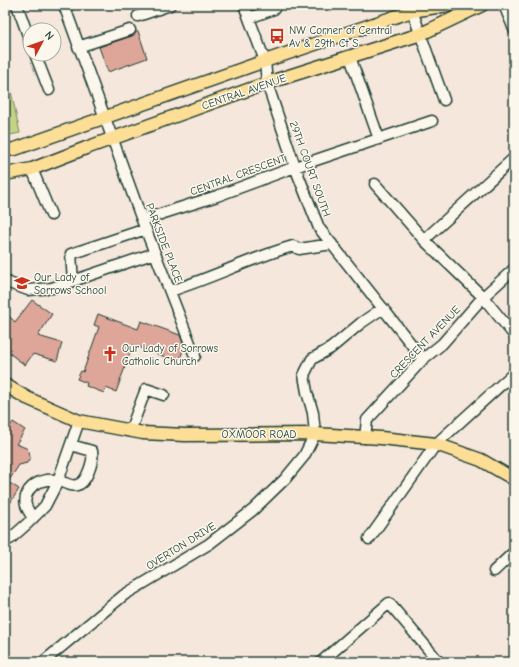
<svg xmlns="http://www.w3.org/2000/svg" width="519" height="667" viewBox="0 0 519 667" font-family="'Comic Neue',sans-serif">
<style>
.green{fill:#c5d286;stroke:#72885d}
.building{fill:#dea599;stroke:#1f3d34}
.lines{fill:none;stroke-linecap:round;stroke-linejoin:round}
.minor-casing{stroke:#1f3d34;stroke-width:13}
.major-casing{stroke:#1f3d34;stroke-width:15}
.path{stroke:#1f3d34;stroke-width:2;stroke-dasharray:3 3;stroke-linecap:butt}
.minor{stroke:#fbf7ec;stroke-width:10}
.major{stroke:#fdde96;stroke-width:12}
.labels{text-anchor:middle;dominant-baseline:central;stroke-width:3;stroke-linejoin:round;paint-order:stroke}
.poi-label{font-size:11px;fill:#1f3d34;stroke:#fbf7ec;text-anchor:start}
.street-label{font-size:11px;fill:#1f3d34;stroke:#fbf7ec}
</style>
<rect width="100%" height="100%" fill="#f5e7db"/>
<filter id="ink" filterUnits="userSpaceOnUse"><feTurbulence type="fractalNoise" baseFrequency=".025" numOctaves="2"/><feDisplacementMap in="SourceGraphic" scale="8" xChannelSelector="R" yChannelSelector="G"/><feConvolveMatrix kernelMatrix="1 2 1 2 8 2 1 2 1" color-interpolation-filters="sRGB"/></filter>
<g filter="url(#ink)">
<path class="green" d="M 5,63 L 20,133 L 5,136 Z"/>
<path class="building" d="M 138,31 L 147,58 L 108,72 L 99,47 L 132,36 Z
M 32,300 L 52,314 L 38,336 L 62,343 L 57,361 L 33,354 L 25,365 L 5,350 L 5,312 L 15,322 Z
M 98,314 L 138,329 L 141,321 L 180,335 L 184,347 L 179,362 L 133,345 L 116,392 L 106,388 L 104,393 L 86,386 L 87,383 L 77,379 L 81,371 L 83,372 L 99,327 L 94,325 Z
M 13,422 L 25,430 L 16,444 L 26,448 L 29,451 L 30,458 L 27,463 L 19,465 L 8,482 L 19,489 L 5,511 L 5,423 L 10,426 Z"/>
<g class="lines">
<defs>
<path id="minor" d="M 17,5 L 30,41
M 64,5 L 142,220 L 195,356
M 244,5 L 265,61 L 267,83 L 295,167 L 319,228 L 423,359
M 410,5 L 444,100
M 504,5 L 514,29
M 138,16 L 170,5
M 249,18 L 274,9
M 78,47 L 130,30
M 35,54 L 49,90
M 350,57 L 379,139
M 32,169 L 51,215
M 375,184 L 424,240 L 483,297 L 514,335
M 142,220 L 217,196 L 295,167 L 432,121
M 424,240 L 514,158
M 5,280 L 9,283 L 28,290 L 52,288 L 155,253
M 73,281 L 71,254 L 146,229
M 170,291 C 212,278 251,258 293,246 L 299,249 L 332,244
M 130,431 L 146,389 L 164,395
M 365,438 L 367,420 L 423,359 L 442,344 L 483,297 L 514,269
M 33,518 C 26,508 22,501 29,490 C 36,481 48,478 60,481 C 66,483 71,487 77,485 C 87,483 94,460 92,451 L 71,445
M 10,539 L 28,523 L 45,506 L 58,481 L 79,421
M 369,539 L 436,444 L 514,373
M 494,571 L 514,552
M 43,662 L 124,595 L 209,544 L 253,510 L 285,479 L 304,456 L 315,434 L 313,413 L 307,392 L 304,375 L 312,359 L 331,348 L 361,323 L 383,308
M 321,662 L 389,603 L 439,662"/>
<path id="major" d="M 5,150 L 15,149 L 265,61 L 412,11 L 448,5
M 5,174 L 32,169 L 86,148 L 267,83 L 421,34 L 482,5
M 5,385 L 27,398 L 79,421 L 143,433 L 185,435 L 315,434 L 381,438 L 436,444 L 481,460 L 514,479"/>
</defs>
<use href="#minor" class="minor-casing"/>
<use href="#major" class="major-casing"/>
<path class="path" d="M 5,106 L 6,110 L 5,114"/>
<use href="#minor" class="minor"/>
<use href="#major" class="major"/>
</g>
</g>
<defs>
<symbol id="bus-bare" viewBox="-9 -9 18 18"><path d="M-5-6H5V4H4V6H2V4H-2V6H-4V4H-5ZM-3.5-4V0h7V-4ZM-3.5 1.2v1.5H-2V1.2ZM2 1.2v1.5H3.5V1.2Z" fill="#c8321e" stroke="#fbf7ec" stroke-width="2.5" paint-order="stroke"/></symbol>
<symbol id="school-bare" viewBox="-9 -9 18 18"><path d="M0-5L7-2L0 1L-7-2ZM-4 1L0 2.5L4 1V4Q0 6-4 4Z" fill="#c8321e" stroke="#fbf7ec" stroke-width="2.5" paint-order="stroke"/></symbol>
<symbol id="church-bare" viewBox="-9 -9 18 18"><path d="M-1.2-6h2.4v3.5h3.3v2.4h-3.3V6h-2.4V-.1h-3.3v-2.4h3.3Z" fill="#c8321e" stroke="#fbf7ec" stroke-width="2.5" paint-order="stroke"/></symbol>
</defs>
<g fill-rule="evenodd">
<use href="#bus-bare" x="266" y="25" width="22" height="22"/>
<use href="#school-bare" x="11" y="272" width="22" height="22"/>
<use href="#church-bare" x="99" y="343" width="22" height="22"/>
</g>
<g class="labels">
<g class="poi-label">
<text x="289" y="30">NW Corner of Central<tspan x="289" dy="13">Av &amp; 29th Ct S</tspan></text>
<text x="34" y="277">Our Lady of<tspan x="34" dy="13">Sorrows School</tspan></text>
<text x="122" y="348">Our Lady of Sorrows<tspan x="122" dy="13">Catholic Church</tspan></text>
</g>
<g class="street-label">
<text transform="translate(244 92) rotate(-19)">CENTRAL AVENUE</text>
<text transform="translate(310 169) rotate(70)">29TH COURT SOUTH</text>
<text transform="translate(238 175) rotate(-20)">CENTRAL CRESCENT</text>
<text transform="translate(164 243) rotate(69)">PARKSIDE PLACE</text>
<text transform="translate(425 342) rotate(-46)">CRESCENT AVENUE</text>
<text x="259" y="434">OXMOOR ROAD</text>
<text transform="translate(181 546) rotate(-32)">OVERTON DRIVE</text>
</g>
</g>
<rect width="519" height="667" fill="none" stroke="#fbf7ec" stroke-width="20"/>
<rect x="10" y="10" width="499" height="647" fill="none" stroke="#1f3d34" stroke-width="1.5" filter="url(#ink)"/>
<g transform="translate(42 42) rotate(49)"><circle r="19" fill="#fbf7ec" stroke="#a3ada2"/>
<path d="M0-3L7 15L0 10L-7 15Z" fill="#c8321e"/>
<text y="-6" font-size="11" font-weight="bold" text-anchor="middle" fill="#1f3d34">N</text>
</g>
</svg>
